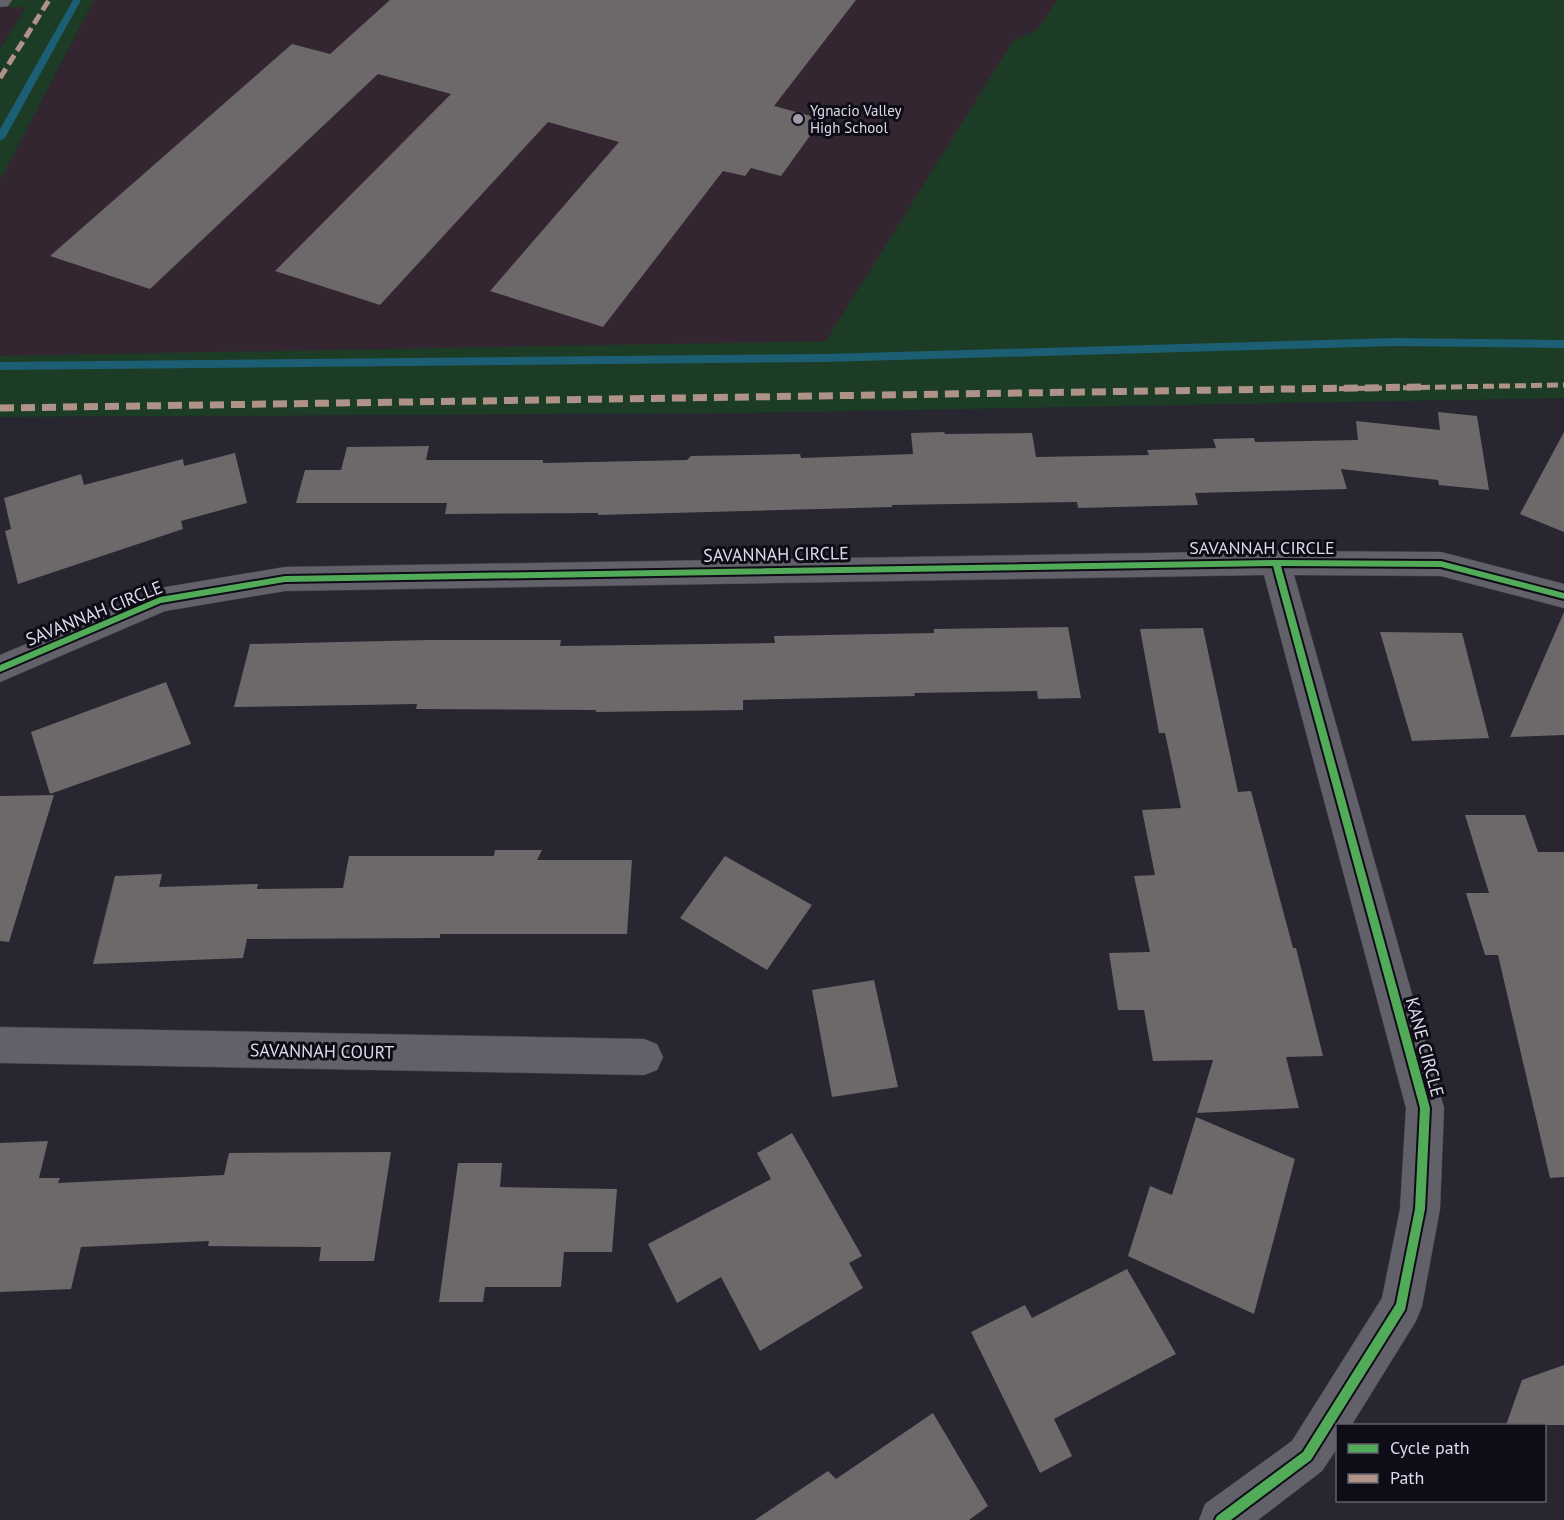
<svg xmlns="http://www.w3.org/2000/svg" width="1564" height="1520" viewBox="0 0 1564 1520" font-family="'PT Sans',sans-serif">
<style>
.education{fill:#342631}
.green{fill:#1c3c26}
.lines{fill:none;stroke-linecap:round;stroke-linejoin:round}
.stream{fill:#1c5e73;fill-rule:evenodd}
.building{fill:#6d6869}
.minor-casing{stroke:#43414b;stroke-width:1}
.minor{fill:#62616a;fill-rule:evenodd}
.quiet-far1{stroke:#af9288;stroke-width:5;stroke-dasharray:11 5;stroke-linecap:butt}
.quiet{stroke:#af9288;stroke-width:7;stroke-dasharray:14 7;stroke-linecap:butt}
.cycleway-casing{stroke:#0e0c16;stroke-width:4}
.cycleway{fill:#51ab58;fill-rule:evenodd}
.poi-dot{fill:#9e9ca9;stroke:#0e0c16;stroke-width:2}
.labels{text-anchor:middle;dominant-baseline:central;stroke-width:6;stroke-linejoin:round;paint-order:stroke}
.far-poi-label{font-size:15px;fill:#dddbea;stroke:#0e0c16;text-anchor:start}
.street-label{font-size:18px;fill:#dddbea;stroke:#0e0c16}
</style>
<rect width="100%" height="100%" fill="#282631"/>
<path class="education" d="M 94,0 L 1564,0 L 826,342 L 0,356 L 0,180 Z
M 26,6 L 0,49 L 0,7 Z"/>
<path class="green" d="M 1,0 L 94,0 L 0,180 L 0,49 L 26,7 L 0,7 Z
M 1057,0 L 1564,0 L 1564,398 L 742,413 L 0,417 L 0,356 L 826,341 L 1013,41 L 1038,29 Z"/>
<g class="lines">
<path class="stream" d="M 73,0 L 81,0 L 5,138 L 0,141 L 0,129 Z
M 1395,338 L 1564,340 L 1564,348 L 1395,346 L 826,362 L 0,370 L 0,362 L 826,354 Z"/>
</g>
<path class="building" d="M 390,0 L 856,0 L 774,106 L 822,119 L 781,176 L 751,168 L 745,176 L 723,171 L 603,327 L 490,291 L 619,142 L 548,122 L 380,305 L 275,271 L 451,94 L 378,74 L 150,289 L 50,256 L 292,44 L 330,54 Z
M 1438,412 L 1477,416 L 1489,490 L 1439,485 L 1438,480 L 1341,469 L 1347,489 L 1195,493 L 1198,505 L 1078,508 L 1077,502 L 892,505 L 892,507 L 598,515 L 598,513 L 445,514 L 447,503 L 296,503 L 305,470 L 341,470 L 347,447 L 429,446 L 426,460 L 543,460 L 543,463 L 687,460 L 691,456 L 800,454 L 801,458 L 913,454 L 911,433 L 944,432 L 945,434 L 1032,433 L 1036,457 L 1149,455 L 1147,450 L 1216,448 L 1213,439 L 1254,438 L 1255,442 L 1358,440 L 1356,421 L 1440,430 Z
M 1564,432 L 1564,532 L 1520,514 Z
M 235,453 L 247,503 L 181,521 L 183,529 L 18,584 L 5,531 L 11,529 L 4,498 L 81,474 L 84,485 L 183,459 L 184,466 Z
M 1564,612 L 1564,735 L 1510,737 Z
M 1068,627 L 1081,698 L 1038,699 L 1037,691 L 914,693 L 915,696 L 743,700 L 743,710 L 596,712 L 596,710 L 416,709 L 417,704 L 234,707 L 250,644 L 429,640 L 561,640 L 560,646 L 775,643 L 774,636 L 934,633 L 934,629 Z
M 1203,628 L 1238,792 L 1251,791 L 1293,948 L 1296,948 L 1323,1056 L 1286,1057 L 1299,1108 L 1197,1113 L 1213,1060 L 1153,1061 L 1144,1010 L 1118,1010 L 1109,953 L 1150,952 L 1134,876 L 1155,875 L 1142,810 L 1181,808 L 1165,733 L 1159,733 L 1140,629 Z
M 1380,632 L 1462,633 L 1489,738 L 1412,741 Z
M 166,682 L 191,744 L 50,794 L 31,732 Z
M 54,795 L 9,942 L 0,941 L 0,796 Z
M 1465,815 L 1525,815 L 1538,852 L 1564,852 L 1564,1177 L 1550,1178 L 1498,955 L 1485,955 L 1466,893 L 1489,893 Z
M 495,850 L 542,850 L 537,860 L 632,860 L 627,934 L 440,934 L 440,938 L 247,939 L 243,958 L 93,964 L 115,876 L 162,874 L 159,887 L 258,884 L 257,889 L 343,888 L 349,856 L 494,856 Z
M 725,856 L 812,905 L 767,970 L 680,918 Z
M 874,980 L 898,1087 L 832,1097 L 812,990 Z
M 1196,1117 L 1295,1159 L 1254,1314 L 1128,1256 L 1150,1186 L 1172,1195 Z
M 792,1133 L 862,1256 L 849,1263 L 863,1288 L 760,1351 L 721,1277 L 677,1303 L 648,1244 L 771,1179 L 757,1153 Z
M 48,1141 L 39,1178 L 60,1178 L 58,1183 L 224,1175 L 229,1153 L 391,1152 L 374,1261 L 319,1261 L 321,1247 L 208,1246 L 209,1241 L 81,1247 L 71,1289 L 0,1292 L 0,1143 Z
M 458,1163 L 502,1163 L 500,1187 L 617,1189 L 612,1252 L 564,1252 L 561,1287 L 485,1287 L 483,1302 L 439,1302 Z
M 1127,1269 L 1176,1354 L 1054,1419 L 1072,1456 L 1040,1473 L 971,1332 L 1025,1305 L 1032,1318 Z
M 1564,1365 L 1564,1425 L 1506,1425 L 1522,1380 Z
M 933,1413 L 988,1506 L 969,1520 L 755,1520 L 828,1471 L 836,1479 Z"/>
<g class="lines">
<defs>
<path id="minor" d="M 0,0 L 12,0 L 8,6 L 0,7 Z
M 1276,551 L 1441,552 L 1564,584 L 1564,608 L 1441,576 L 1294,575 L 1444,1108 L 1440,1209 L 1422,1306 L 1416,1321 L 1351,1426 L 1338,1426 L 1338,1447 L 1322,1471 L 1258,1520 L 1199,1520 L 1205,1504 L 1292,1441 L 1382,1298 L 1400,1209 L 1406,1108 L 1264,575 L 285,591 L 165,611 L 0,682 L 0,655 L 160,588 L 285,567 Z
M 0,1027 L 644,1039 L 657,1044 L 663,1057 L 657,1070 L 644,1075 L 0,1063 Z"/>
</defs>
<use href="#minor" class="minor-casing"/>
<use href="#minor" class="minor"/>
<path class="quiet-far1" d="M 0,78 L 49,0
M 1323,389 L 1564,385"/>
<path class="quiet" d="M 0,408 L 1425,387"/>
<defs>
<path id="cycleway" d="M 1276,560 L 1441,561 L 1564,593 L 1564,599 L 1441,567 L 1281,566 L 1430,1108 L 1425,1209 L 1405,1310 L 1311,1460 L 1231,1520 L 1215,1520 L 1217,1516 L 1303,1452 L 1396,1304 L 1415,1209 L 1420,1108 L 1273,566 L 285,582 L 161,603 L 0,672 L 0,665 L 160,597 L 285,576 Z"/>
</defs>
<use href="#cycleway" class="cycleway-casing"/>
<use href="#cycleway" class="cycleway"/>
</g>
<circle class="poi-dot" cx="798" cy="119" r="6"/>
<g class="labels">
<g class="far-poi-label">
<text x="810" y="110">Ygnacio Valley<tspan x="810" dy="17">High School</tspan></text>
</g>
<g class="street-label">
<text x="1262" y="547">SAVANNAH CIRCLE</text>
<text transform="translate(776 554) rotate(-1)">SAVANNAH CIRCLE</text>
<text transform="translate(94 613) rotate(-22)">SAVANNAH CIRCLE</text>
<text transform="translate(1425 1047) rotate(75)">KANE CIRCLE</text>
<text transform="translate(322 1051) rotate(1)">SAVANNAH COURT</text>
</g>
</g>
<rect x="1336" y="1424" width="210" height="78" fill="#0e0c16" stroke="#615f6b" stroke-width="1.5"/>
<rect x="1348" y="1444" width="30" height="9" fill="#51ab58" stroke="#615f6b" stroke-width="1.5"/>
<text x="1390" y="1454" font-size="18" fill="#dddbea">Cycle path</text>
<rect x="1348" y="1474" width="30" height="9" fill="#af9288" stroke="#615f6b" stroke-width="1.5"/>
<text x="1390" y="1484" font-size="18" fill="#dddbea">Path</text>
</svg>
